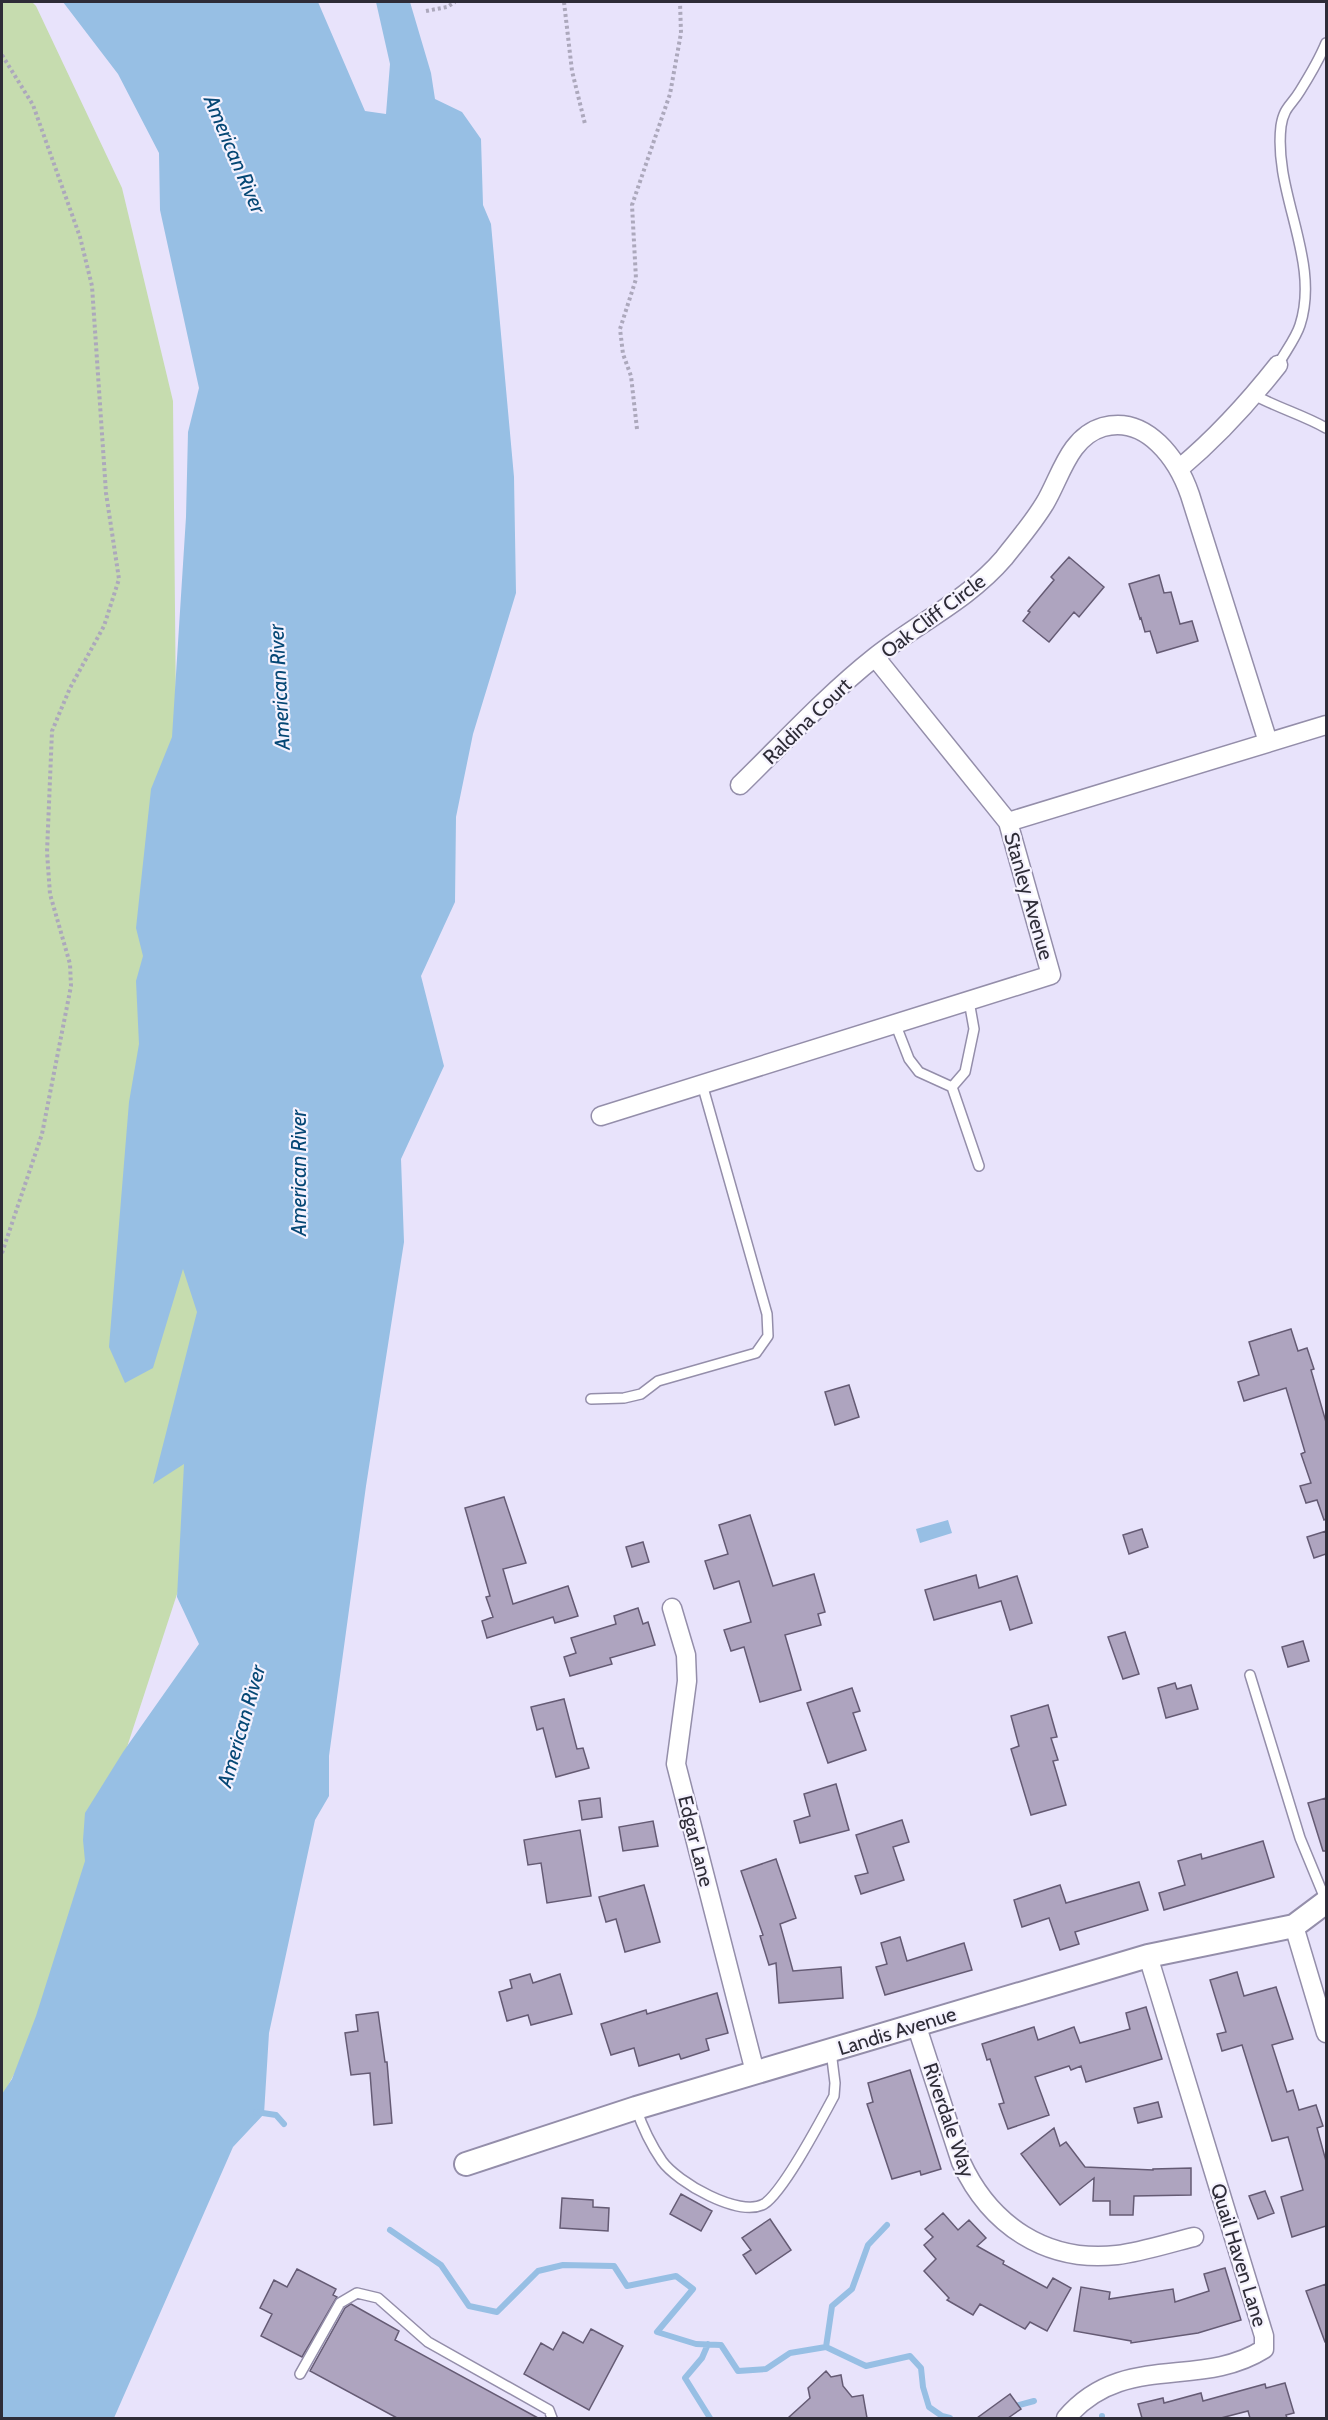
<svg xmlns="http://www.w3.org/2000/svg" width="1328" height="2420" viewBox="0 0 1328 2420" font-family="Cabin,sans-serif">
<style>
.green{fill:#c6dcaf}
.water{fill:#97bfe4}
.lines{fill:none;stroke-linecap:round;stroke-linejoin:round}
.stream{stroke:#97bfe4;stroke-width:6}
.building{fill:#aea4bf;stroke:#655b74;stroke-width:1.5}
.service-casing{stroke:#948eaa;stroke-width:12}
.minor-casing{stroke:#948eaa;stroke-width:21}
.tertiary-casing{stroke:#948eaa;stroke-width:26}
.path{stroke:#aca8bc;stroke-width:4;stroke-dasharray:3 3;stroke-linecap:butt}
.service{stroke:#fff;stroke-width:9}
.minor{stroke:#fff;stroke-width:18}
.tertiary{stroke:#fff;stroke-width:22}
.labels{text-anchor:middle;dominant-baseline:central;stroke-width:4.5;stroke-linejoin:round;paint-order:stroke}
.street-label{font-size:20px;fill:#2e2c37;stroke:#f5f2fe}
.water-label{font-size:21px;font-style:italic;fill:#054775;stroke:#f5f2fe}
</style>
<rect width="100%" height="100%" fill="#e8e3fb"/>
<path class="green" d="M 2,2 L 32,2 L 36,6 L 122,188 L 173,401 L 177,818 L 221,1183 L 195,1539 L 30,2044 L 2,2097 Z"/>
<path class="water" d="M 63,2 L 318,2 L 365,111 L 386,114 L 390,64 L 376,2 L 410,2 L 431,73 L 435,99 L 462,112 L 481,139 L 483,205 L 491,224 L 514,477 L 516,593 L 473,734 L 456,817 L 455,902 L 421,976 L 444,1066 L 401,1159 L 404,1242 L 366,1486 L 329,1756 L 329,1796 L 315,1820 L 269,2033 L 264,2114 L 233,2147 L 114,2418 L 2,2418 L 2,2094 L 12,2079 L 36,2016 L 85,1861 L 83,1840 L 85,1813 L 123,1752 L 199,1644 L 177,1597 L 184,1464 L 153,1484 L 197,1312 L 183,1269 L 153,1368 L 125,1383 L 109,1347 L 129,1102 L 139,1044 L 136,981 L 143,956 L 136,928 L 151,789 L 172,737 L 186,517 L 188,432 L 199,388 L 160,210 L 159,153 L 118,74 Z
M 948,1520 L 952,1533 L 920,1543 L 916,1529 Z"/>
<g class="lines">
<path class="stream" d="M 256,2112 L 276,2115 L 284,2124
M 390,2230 L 441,2265 L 469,2306 L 497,2312 L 538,2271 L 563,2265 L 614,2266 L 627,2286 L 676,2276 L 693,2289 L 657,2332 L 696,2344 L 721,2345 L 738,2371 L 766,2369 L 790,2353 L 826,2347 L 866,2366 L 910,2356 L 921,2368 L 923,2387 L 929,2407 L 942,2416 L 950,2418
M 708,2344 L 702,2358 L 685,2378 L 710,2418
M 826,2347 L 832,2306 L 852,2289 L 868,2245 L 887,2225
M 1012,2407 L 1034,2401
M 1102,2416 L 1102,2418"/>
</g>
<path class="building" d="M 1069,557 L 1104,587 L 1079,617 L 1074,612 L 1049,642 L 1023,621 L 1030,612 L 1028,611 L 1054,580 L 1051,577 Z
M 1159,575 L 1164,593 L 1171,592 L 1180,624 L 1192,621 L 1198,641 L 1157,653 L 1150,631 L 1145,632 L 1141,618 L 1140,619 L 1129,584 Z
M 1291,1329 L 1298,1351 L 1307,1348 L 1314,1369 L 1311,1370 L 1326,1422 L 1326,1519 L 1324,1520 L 1317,1500 L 1306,1503 L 1300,1486 L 1311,1483 L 1301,1454 L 1305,1452 L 1286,1388 L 1244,1401 L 1238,1382 L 1259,1375 L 1249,1342 Z
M 849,1385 L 859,1417 L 835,1425 L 825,1392 Z
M 504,1497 L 526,1563 L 503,1569 L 513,1604 L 568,1586 L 578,1616 L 555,1623 L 553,1617 L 487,1638 L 482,1621 L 493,1617 L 486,1597 L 490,1596 L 465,1508 Z
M 750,1515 L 773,1586 L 814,1574 L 825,1612 L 818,1614 L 821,1625 L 785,1635 L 801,1690 L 760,1702 L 744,1647 L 731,1651 L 724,1630 L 751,1622 L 739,1581 L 714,1589 L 705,1561 L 728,1554 L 719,1525 Z
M 1142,1529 L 1148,1547 L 1129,1554 L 1123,1535 Z
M 1326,1531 L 1326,1554 L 1314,1558 L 1307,1537 Z
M 643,1542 L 649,1562 L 632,1567 L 626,1547 Z
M 976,1575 L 979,1588 L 1017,1576 L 1032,1623 L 1010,1630 L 1001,1601 L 934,1620 L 925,1590 Z
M 638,1608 L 643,1624 L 648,1622 L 655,1645 L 610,1658 L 612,1664 L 570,1676 L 564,1657 L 576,1653 L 571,1638 L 616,1624 L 614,1616 Z
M 1125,1632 L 1139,1674 L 1123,1679 L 1108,1637 Z
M 1303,1641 L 1309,1661 L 1288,1667 L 1282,1647 Z
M 1175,1683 L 1177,1689 L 1191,1685 L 1198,1709 L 1166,1718 L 1158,1688 Z
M 852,1688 L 860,1711 L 853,1713 L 866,1750 L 828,1763 L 807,1703 Z
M 564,1699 L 577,1749 L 583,1748 L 589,1768 L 556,1777 L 543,1728 L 537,1730 L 531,1707 Z
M 1048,1705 L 1057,1737 L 1051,1738 L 1058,1760 L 1053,1761 L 1066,1805 L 1031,1815 L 1011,1749 L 1019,1746 L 1011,1716 Z
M 836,1784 L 849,1830 L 800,1843 L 794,1821 L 810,1816 L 804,1794 Z
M 600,1798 L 602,1817 L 582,1820 L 579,1801 Z
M 1326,1798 L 1326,1851 L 1323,1851 L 1308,1803 Z
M 902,1820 L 909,1842 L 893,1847 L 904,1880 L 861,1894 L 855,1876 L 868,1873 L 856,1835 Z
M 653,1821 L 658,1846 L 623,1851 L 619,1827 Z
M 580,1830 L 591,1896 L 547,1903 L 541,1863 L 528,1865 L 524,1840 Z
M 1263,1841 L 1274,1877 L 1164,1910 L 1159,1893 L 1185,1885 L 1178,1861 L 1201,1854 L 1202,1859 Z
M 776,1859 L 796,1918 L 780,1924 L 793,1971 L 841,1967 L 843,1998 L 779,2003 L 776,1963 L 769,1965 L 760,1936 L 763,1935 L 741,1871 Z
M 1139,1882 L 1148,1910 L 1075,1932 L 1079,1944 L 1060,1950 L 1049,1918 L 1022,1927 L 1014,1900 L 1060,1885 L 1066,1903 Z
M 644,1885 L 660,1942 L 625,1952 L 616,1919 L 606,1922 L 599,1897 Z
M 900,1937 L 907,1961 L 964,1943 L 972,1970 L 885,1995 L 876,1967 L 887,1964 L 881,1943 Z
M 1237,1972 L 1244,1996 L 1276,1987 L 1293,2039 L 1272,2045 L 1287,2092 L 1293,2090 L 1299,2110 L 1316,2105 L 1323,2126 L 1317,2128 L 1326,2161 L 1326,2226 L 1292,2237 L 1281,2197 L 1303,2190 L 1288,2137 L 1272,2141 L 1242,2045 L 1222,2051 L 1217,2034 L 1226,2032 L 1210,1980 Z
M 530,1974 L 533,1983 L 560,1974 L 572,2014 L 531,2025 L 528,2015 L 507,2021 L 499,1992 L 512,1988 L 510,1980 Z
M 717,1993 L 728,2033 L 706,2039 L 709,2050 L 681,2059 L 679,2054 L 639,2066 L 634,2048 L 611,2055 L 601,2024 L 646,2010 L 647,2014 Z
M 1146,2007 L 1162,2059 L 1086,2082 L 1081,2066 L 1071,2070 L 1069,2066 L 1035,2077 L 1049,2115 L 1008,2129 L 999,2104 L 1004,2103 L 990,2059 L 987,2060 L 982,2044 L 1034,2027 L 1038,2040 L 1074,2027 L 1080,2043 L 1130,2029 L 1126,2013 Z
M 378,2012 L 385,2062 L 387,2062 L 392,2123 L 374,2125 L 370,2073 L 351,2075 L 345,2033 L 358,2031 L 356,2015 Z
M 910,2070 L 941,2169 L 921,2175 L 920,2171 L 892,2179 L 867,2104 L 873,2102 L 868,2083 Z
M 1158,2102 L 1162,2117 L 1138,2123 L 1134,2108 Z
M 1054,2128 L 1060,2146 L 1066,2142 L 1085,2167 L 1153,2170 L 1153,2169 L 1191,2168 L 1191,2195 L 1134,2196 L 1133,2215 L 1110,2215 L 1110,2201 L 1093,2201 L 1094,2178 L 1060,2205 L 1021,2154 Z
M 1265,2191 L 1274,2213 L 1258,2219 L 1249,2196 Z
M 681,2194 L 712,2211 L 701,2231 L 670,2214 Z
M 562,2198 L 593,2200 L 593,2207 L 609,2208 L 608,2231 L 560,2228 Z
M 943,2213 L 958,2230 L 969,2220 L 986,2238 L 977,2246 L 1004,2261 L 1003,2264 L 1047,2288 L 1053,2278 L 1071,2288 L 1047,2331 L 1030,2322 L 1025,2329 L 980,2304 L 973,2315 L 947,2300 L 949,2298 L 924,2271 L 936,2259 L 924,2245 L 933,2237 L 925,2229 Z
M 770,2219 L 791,2250 L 756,2274 L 743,2255 L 751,2250 L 742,2238 Z
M 1225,2268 L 1241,2320 L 1198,2333 L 1131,2343 L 1131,2341 L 1074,2331 L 1081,2287 L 1110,2292 L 1109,2299 L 1173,2289 L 1175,2302 L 1209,2291 L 1204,2274 Z
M 297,2269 L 336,2289 L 333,2295 L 337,2297 L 302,2357 L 261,2336 L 272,2314 L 260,2308 L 274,2280 L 287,2287 Z
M 1326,2284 L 1326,2342 L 1325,2342 L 1306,2291 Z
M 351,2304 L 399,2331 L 395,2340 L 538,2418 L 397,2418 L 310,2371 L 345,2308 Z
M 591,2329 L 623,2346 L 589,2410 L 524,2374 L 541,2343 L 553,2350 L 563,2332 L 583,2343 Z
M 826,2371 L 831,2377 L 841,2375 L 843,2386 L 852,2397 L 863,2395 L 867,2418 L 788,2418 L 810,2398 L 808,2388 Z
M 1285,2383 L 1294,2413 L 1286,2415 L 1287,2418 L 1250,2418 L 1248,2411 L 1221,2418 L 1142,2418 L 1138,2404 L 1163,2398 L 1164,2403 L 1201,2393 L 1203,2401 L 1265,2384 L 1266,2388 Z
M 1010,2394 L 1021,2409 L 1008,2418 L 977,2418 Z"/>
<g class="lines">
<defs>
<path id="service" d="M 1278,365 C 1285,352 1296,338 1300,325 C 1321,260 1273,193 1281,126 C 1284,107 1291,106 1300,91 C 1310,75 1319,60 1326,43
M 1254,395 C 1278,408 1303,415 1326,428
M 895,1023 L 909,1059 L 919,1072 L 952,1087 L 965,1072 L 974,1029 L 969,1001
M 952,1087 L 979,1166
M 591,1399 L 624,1398 L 641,1394 L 658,1381 L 756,1353 L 768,1336 L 767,1314 L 702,1084
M 1250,1675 L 1300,1838 L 1326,1901
M 636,2108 C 642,2126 651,2145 662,2161 C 677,2182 739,2218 764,2204 C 784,2191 821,2120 834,2096 L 835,2083 L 831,2051
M 300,2374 L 340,2303 L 357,2293 L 378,2298 L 428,2342 L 549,2410 L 552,2418"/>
<path id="minor" d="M 1180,468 C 1217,437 1248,403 1278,365
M 740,785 C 784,742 827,695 875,657 C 918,623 968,600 1004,558 C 1018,540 1033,523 1045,503 C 1061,476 1069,437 1103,427 C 1147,415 1178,460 1190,495 L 1268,742
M 1008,822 L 1326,725
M 601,1116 L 1051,975 L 1008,822 L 875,657
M 672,1608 L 686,1655 L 687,1681 L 676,1764 L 755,2072
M 1294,1926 L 1326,2033
M 916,2024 L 961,2162 C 990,2225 1046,2263 1117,2255 C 1142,2252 1169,2243 1194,2237
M 1066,2418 C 1123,2351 1199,2390 1264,2349 L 1264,2336 L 1148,1956"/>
<path id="tertiary" d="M 466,2164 L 636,2108 L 1148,1956 L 1294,1926 L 1326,1902"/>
</defs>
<use href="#service" class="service-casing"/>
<use href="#minor" class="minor-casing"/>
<use href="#tertiary" class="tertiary-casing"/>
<path class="path" d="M 564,2 L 572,71 L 585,124
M 426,11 L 447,7 L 455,2
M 2,55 L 33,105 L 80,237 L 92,286 L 106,493 L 119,579 L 104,626 L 70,688 L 52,731 L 47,852 L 50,894 L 70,964 L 71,986 L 42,1134 L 2,1253
M 637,429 L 631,376 L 623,354 L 620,329 L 636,279 L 632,205 L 670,94 L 681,33 L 680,2"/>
<use href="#service" class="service"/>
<use href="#minor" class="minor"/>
<use href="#tertiary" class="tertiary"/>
</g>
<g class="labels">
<g class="street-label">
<text transform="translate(933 616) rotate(-37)">Oak Cliff Circle</text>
<text transform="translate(807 721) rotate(-44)">Raldina Court</text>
<text transform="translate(1029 896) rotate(74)">Stanley Avenue</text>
<text transform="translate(696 1841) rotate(76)">Edgar Lane</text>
<text transform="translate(897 2031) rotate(-17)">Landis Avenue</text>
<text transform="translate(949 2120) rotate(71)">Riverdale Way</text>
<text transform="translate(1239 2255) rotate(73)">Quail Haven Lane</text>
</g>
<g class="water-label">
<text transform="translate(235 154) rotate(67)">American River</text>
<text transform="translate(279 687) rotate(-93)">American River</text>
<text transform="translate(298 1173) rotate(-90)">American River</text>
<text transform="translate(241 1726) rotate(-74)">American River</text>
</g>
</g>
<rect width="1328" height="2420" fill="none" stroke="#2e2c37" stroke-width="6"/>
</svg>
